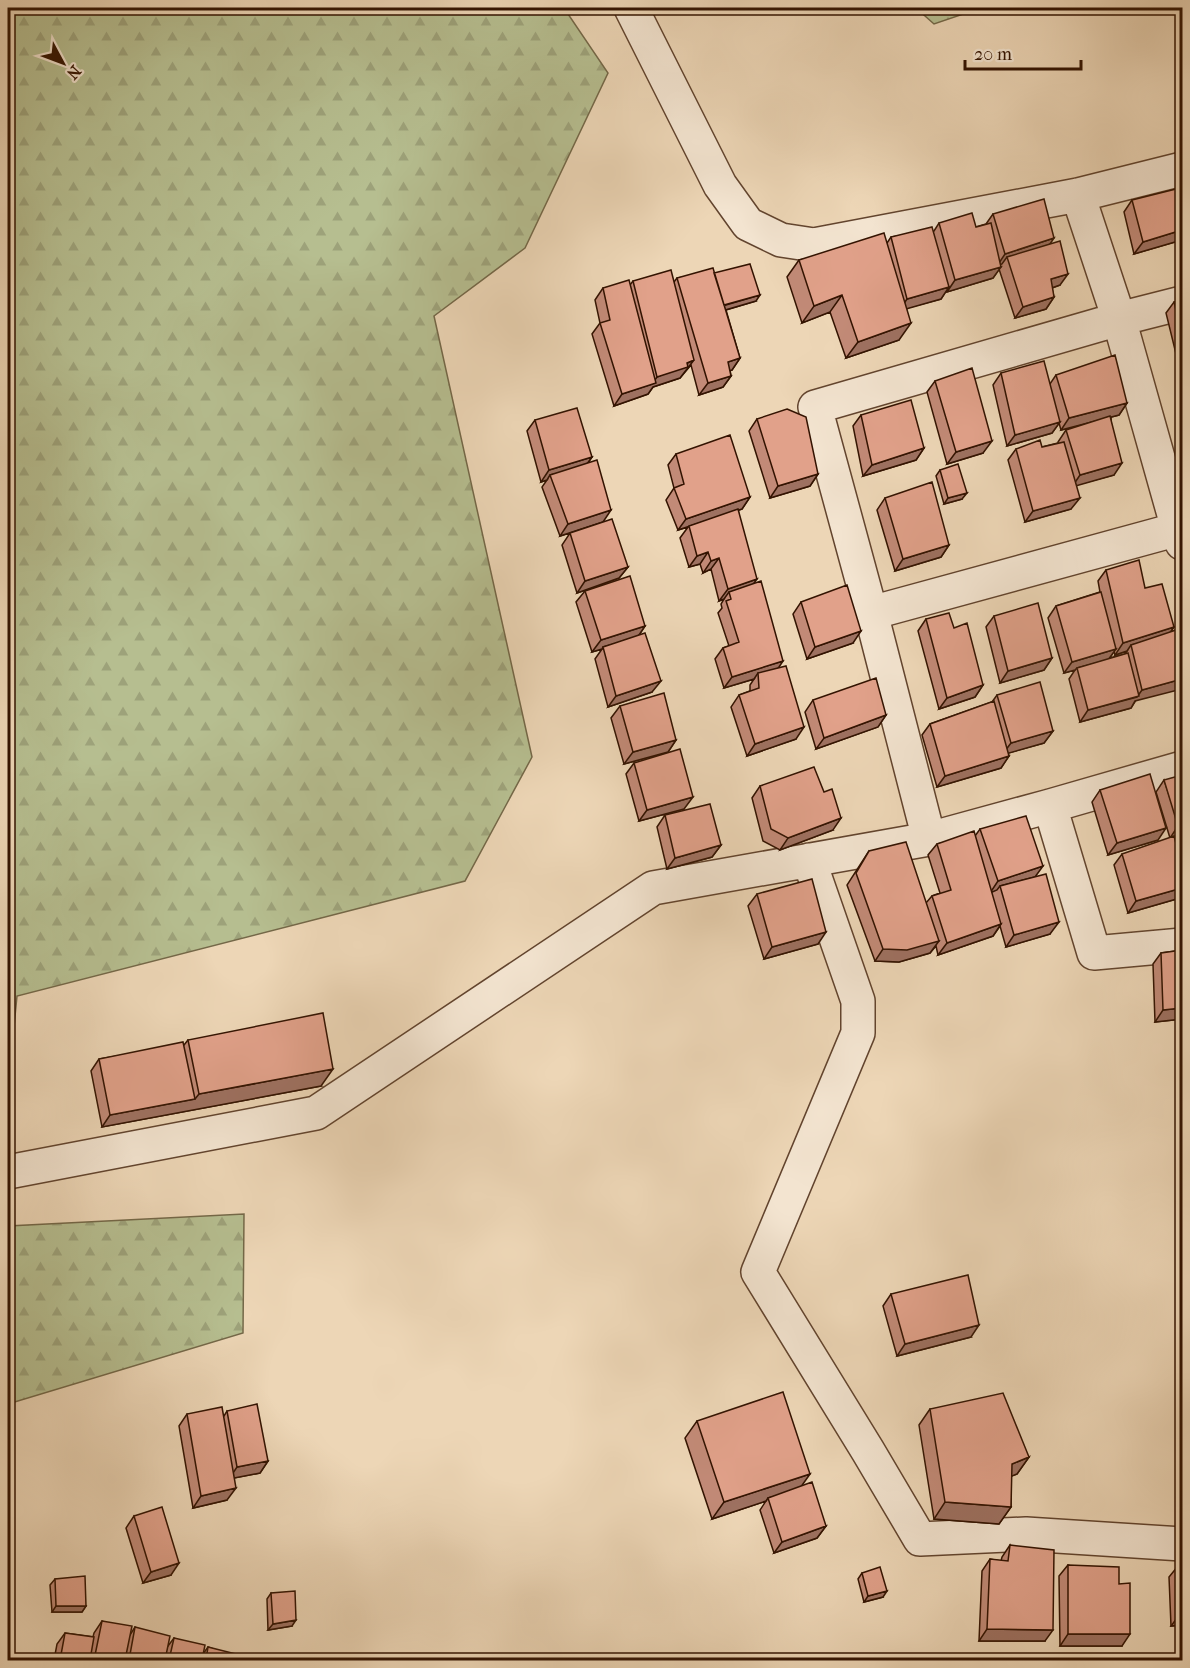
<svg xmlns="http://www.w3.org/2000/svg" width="1190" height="1668" viewBox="0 0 1190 1668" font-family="'IM FELL French Canon',serif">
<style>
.forest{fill:url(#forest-firs);stroke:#746848;stroke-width:1.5}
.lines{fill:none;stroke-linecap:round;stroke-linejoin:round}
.minor-casing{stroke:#62442e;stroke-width:36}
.minor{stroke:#f3e4d0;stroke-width:33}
.wall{fill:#c28a77;stroke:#331301;stroke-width:1.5;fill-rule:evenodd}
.shaded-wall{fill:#9e7161;stroke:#331301;stroke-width:1.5}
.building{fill:#e1a18a;stroke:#331301;stroke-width:1.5}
</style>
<defs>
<pattern id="forest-firs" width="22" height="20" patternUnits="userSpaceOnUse" patternTransform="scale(1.5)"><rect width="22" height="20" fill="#b6be90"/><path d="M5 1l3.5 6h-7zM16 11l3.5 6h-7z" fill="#9da27a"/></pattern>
</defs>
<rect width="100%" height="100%" fill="#edd6b6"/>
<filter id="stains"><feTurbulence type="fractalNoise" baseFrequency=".00333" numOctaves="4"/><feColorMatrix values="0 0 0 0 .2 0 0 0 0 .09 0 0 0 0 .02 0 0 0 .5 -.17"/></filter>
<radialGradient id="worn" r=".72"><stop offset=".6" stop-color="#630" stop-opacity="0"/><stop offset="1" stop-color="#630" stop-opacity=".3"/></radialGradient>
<path class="forest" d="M 8,8 L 564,8 L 608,73 L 525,248 L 434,316 L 532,757 L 465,881 L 17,996 L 8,1087 Z
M 916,8 L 981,8 L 934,24 Z
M 244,1214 L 243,1333 L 8,1404 L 8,1226 Z"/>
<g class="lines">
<defs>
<path id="minor" d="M 631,8 L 720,185 L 748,224 L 781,240 L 814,245 L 1078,195 L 1182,169
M 1078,195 L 1119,319 L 1182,543
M 871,613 L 815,407 L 1119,319 L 1182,303
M 1050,806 L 1094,953 L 1182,945
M 929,839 L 1050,806 L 1182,768
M 809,860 L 858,1001 L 858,1033 L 758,1272 L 868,1451 L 920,1539 L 1026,1534 L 1182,1544
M 8,1172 L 316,1113 L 653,888 L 929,839 L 871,613 L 1182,528"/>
</defs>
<use href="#minor" class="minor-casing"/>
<use href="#minor" class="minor"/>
</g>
<path class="wall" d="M 1132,200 L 1175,242 L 1134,254 L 1124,212 Z
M 993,214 L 1050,244 L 1060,285 L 1052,288 L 1054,297 L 1046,309 L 1015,318 L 999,269 L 993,278 L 947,292 L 946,291 L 941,299 L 907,308 L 899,340 L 846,358 L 830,312 L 802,323 L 787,277 L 799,260 L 887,243 L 891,237 L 934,231 L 939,223 L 976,227 L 986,224 Z
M 714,273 L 756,301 L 726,310 L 740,358 L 732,370 L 730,370 L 731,376 L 723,387 L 699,395 L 691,365 L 680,378 L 653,387 L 648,394 L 614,406 L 592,334 L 600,323 L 595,300 L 603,288 L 630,285 L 633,281 L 674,282 L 677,278 Z
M 1182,299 L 1182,361 L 1178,362 L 1166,313 L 1174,302 Z
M 1001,373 L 1050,384 L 1056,375 L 1127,403 L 1119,415 L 1111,417 L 1114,475 L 1076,485 L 1071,509 L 1025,522 L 1008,460 L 1016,449 L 1042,447 L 1058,443 L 1058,442 L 1066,430 L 1096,421 L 1061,430 L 1059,423 L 1052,433 L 1007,446 L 993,385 Z
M 935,381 L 983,453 L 947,464 L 927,392 Z
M 861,415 L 924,448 L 916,460 L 863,476 L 853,426 Z
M 757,419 L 818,474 L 810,486 L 770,498 L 749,431 Z
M 535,420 L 592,457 L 588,463 L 603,522 L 560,536 L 542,487 L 547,480 L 541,482 L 527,431 Z
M 676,454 L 750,497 L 742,509 L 738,510 L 753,584 L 779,668 L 796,739 L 747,756 L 731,707 L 739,695 L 750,691 L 750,685 L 754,679 L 724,688 L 715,659 L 723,648 L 729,646 L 718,613 L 722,608 L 721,604 L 724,599 L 719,601 L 711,569 L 703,573 L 700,564 L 689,567 L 680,538 L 688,527 L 678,530 L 666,500 L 674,488 L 668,465 Z
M 940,470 L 962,499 L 944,504 L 936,476 Z
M 885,498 L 949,545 L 941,557 L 895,571 L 877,510 Z
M 570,533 L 628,567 L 619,578 L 577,593 L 562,545 Z
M 1106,570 L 1145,588 L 1174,627 L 1170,632 L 1182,628 L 1131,708 L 1080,722 L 1069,679 L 1075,670 L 1064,673 L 1048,618 L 1056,606 L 1100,592 L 1098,581 ZM 1114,651 L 1115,655 L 1127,651 L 1125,654 L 1110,658 Z
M 585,591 L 645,626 L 639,635 L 652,692 L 608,707 L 595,659 L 602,649 L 592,652 L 576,602 Z
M 801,602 L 853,643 L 807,659 L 793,614 Z
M 994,616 L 1052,658 L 1044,670 L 1000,683 L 986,627 Z
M 926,619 L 954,628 L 983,685 L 975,697 L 939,709 L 918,631 Z
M 997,695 L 1053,731 L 1044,743 L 1008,753 L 1009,756 L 1001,768 L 937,787 L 922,735 L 930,724 L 992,702 Z
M 813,700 L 886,715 L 878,727 L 816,749 L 805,712 Z
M 620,706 L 676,740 L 668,752 L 624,764 L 611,718 Z
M 634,763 L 684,809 L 639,821 L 626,774 Z
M 1164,780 L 1182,834 L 1170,838 L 1156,792 Z
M 760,786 L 833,830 L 780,850 L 763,841 L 752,798 Z
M 1100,790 L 1158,840 L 1108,855 L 1092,802 Z
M 665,815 L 721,845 L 712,857 L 667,869 L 657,827 Z
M 980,829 L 1035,877 L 1050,934 L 1006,947 L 1000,926 L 993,936 L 938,955 L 936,946 L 930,953 L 899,962 L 875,961 L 847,885 L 869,851 L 926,903 L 932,896 L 940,893 L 928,855 L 937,844 L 975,836 Z
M 1182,836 L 1182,865 L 1177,844 Z
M 1122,854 L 1180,898 L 1128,913 L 1114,865 Z
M 757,894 L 818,944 L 764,959 L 748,906 Z
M 1182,950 L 1182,1019 L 1155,1022 L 1153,964 L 1161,953 Z
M 188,1040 L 321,1086 L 102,1127 L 91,1071 L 99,1059 L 184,1045 Z
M 891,1294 L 971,1337 L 897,1356 L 883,1306 Z
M 930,1409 L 1029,1457 L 1017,1474 L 1011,1476 L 1011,1507 L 999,1524 L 934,1519 L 919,1425 Z
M 227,1411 L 268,1461 L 260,1473 L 234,1478 L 227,1500 L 193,1508 L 179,1426 L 187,1414 L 224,1416 Z
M 697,1421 L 801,1486 L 826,1526 L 817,1538 L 774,1553 L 760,1510 L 766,1501 L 712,1519 L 685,1438 Z
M 134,1516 L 171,1575 L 143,1583 L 126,1528 Z
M 1010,1545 L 1045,1641 L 979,1641 L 982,1571 L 990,1559 L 1001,1561 L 1002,1557 Z
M 1068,1565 L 1119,1584 L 1122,1646 L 1060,1646 L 1059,1576 Z
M 1178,1566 L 1182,1566 L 1182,1625 L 1171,1626 L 1169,1577 Z
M 862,1573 L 883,1597 L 864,1602 L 858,1579 Z
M 55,1579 L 86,1606 L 82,1612 L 52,1612 L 50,1585 Z
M 271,1593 L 292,1626 L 268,1630 L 267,1599 Z
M 102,1621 L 130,1635 L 135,1627 L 168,1646 L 174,1638 L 203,1654 L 208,1647 L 243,1660 L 54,1660 L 57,1644 L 65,1633 L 93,1637 L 94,1633 Z"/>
<path class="shaded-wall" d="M 1182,230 L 1175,242 L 1134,254 L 1143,242 Z
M 1054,238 L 1046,250 L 1007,257 L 1002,264 L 997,266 L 1005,254 Z
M 1001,267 L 993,278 L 947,292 L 955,280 Z
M 1068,274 L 1060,285 L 1043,291 L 1051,279 Z
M 949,287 L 941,299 L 899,311 L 907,299 Z
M 760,295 L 756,301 L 715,313 L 719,307 Z
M 842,295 L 830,312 L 802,323 L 814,306 Z
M 1054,297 L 1046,309 L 1015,318 L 1023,307 Z
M 911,323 L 899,340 L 846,358 L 858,342 Z
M 740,358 L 732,370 L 720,374 L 728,362 Z
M 694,360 L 680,378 L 653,387 L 648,394 L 614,406 L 622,394 L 652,384 L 657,377 Z
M 731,376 L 723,387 L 699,395 L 708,383 Z
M 1127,403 L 1119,415 L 1061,430 L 1069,418 Z
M 1060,422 L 1052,433 L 1007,446 L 1015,435 Z
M 992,441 L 983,453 L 947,464 L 956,452 Z
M 924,448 L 916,460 L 863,476 L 872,465 Z
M 592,457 L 584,468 L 550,475 L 547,480 L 541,482 L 549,470 Z
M 1122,463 L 1114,475 L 1072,487 L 1080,475 Z
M 818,474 L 810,486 L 770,498 L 778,486 Z
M 967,493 L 962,499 L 944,504 L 948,498 Z
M 750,497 L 742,509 L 678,530 L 686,519 Z
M 1080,498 L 1071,509 L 1025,522 L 1033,511 Z
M 611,510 L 603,522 L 560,536 L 568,524 Z
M 949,545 L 941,557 L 895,571 L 903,559 Z
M 708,552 L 700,564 L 689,567 L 697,556 Z
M 719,558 L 711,569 L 703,573 L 711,561 Z
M 628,567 L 619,578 L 577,593 L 585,581 Z
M 757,579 L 749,590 L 729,592 L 724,599 L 719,601 L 728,589 Z
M 645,626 L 637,638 L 603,647 L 602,649 L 592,652 L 601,640 Z
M 1174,627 L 1166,638 L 1131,645 L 1127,651 L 1115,655 L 1123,643 Z
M 861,631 L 853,643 L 807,659 L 815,647 Z
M 1116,649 L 1108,660 L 1077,668 L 1075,670 L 1064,673 L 1072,662 Z
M 1052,658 L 1044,670 L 1000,683 L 1008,671 Z
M 783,661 L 775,673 L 758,673 L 754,679 L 724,688 L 732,677 Z
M 1182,679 L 1182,689 L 1135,701 L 1131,708 L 1080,722 L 1088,710 L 1137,697 L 1142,690 Z
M 661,681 L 652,692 L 608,707 L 616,696 Z
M 983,685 L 975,697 L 939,709 L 947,698 Z
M 886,715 L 878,727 L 816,749 L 824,738 Z
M 804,727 L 796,739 L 747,756 L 755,744 Z
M 1053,731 L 1044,743 L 1002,755 L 1011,743 Z
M 676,740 L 668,752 L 624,764 L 633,752 Z
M 1009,756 L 1001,768 L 937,787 L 945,776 Z
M 693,797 L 684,809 L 639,821 L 647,810 Z
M 841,818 L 833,830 L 780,850 L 788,838 Z
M 1182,825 L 1182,834 L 1170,838 L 1178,826 Z
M 1166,828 L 1158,840 L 1108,855 L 1117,843 Z
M 721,845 L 712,857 L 667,869 L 675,858 Z
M 1043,866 L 1035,877 L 1000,886 L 997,890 L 990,893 L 998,881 Z
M 1182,888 L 1182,894 L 1180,898 L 1128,913 L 1136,901 Z
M 1059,922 L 1050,934 L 1006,947 L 1014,935 Z
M 1001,924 L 993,936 L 938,955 L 947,943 Z
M 826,932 L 818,944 L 764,959 L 772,947 Z
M 939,941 L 930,953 L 899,962 L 875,961 L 883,949 Z
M 1182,1008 L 1182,1019 L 1155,1022 L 1163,1010 Z
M 333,1069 L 321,1086 L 102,1127 L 110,1115 L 195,1099 L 199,1094 Z
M 979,1325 L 971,1337 L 897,1356 L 905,1344 Z
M 1029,1457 L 1017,1474 L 1000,1481 L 1012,1464 Z
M 268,1461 L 260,1473 L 229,1479 L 237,1467 Z
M 810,1474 L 798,1491 L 768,1498 L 766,1501 L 712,1519 L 724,1502 Z
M 236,1488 L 227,1500 L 193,1508 L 201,1496 Z
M 945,1502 L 1011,1507 L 999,1524 L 934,1519 Z
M 826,1526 L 817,1538 L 774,1553 L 782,1542 Z
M 179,1563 L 171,1575 L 143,1583 L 151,1572 Z
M 887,1591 L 883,1597 L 864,1602 L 868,1596 Z
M 56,1606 L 86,1606 L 82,1612 L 52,1612 Z
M 1180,1614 L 1182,1614 L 1182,1625 L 1171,1626 Z
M 296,1620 L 292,1626 L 268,1630 L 273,1624 Z
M 987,1629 L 1053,1630 L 1045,1641 L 979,1641 Z
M 1068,1634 L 1130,1634 L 1122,1646 L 1060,1646 Z"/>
<path class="building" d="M 1176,189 L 1182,225 L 1182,230 L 1143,242 L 1132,200 Z
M 1044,199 L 1054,238 L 1005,254 L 993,214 Z
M 972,213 L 976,227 L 991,223 L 1001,267 L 955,280 L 939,223 Z
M 932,227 L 949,287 L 907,299 L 891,237 Z
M 884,233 L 911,323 L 858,342 L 842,295 L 814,306 L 799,260 Z
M 1060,241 L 1068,274 L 1051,279 L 1054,297 L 1023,307 L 1007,257 Z
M 750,264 L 760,295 L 724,305 L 714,273 Z
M 713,268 L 740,358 L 728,362 L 731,376 L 708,383 L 677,278 Z
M 671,270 L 694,360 L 687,363 L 688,367 L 657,377 L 633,281 Z
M 629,280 L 656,383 L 622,394 L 600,323 L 610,320 L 603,288 Z
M 1182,299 L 1182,335 L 1174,302 Z
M 1115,355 L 1127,403 L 1069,418 L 1056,375 Z
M 1044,361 L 1060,422 L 1015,435 L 1001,373 Z
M 972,368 L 992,441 L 956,452 L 935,381 Z
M 911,400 L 924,448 L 872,465 L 861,415 Z
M 577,408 L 592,457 L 549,470 L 535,420 Z
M 787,409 L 806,417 L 818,474 L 778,486 L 757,419 Z
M 1110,416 L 1122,463 L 1080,475 L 1066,430 Z
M 730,435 L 750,497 L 686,519 L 674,488 L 684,484 L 676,454 Z
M 1040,440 L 1042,447 L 1064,442 L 1080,498 L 1033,511 L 1016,449 Z
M 597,460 L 611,510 L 568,524 L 550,475 Z
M 958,464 L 967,493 L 948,498 L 940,470 Z
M 932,482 L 949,545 L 903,559 L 885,498 Z
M 738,509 L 757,579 L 728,589 L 719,558 L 711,561 L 708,552 L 697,556 L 689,526 Z
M 612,519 L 628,567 L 585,581 L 570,533 Z
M 1139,560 L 1145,588 L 1162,584 L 1174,627 L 1123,643 L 1106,570 Z
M 630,576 L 645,626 L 601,640 L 585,591 Z
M 761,581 L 783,661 L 732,677 L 723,648 L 739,642 L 726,601 L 731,599 L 729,592 Z
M 847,585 L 861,631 L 815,647 L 801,602 Z
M 1101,592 L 1116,649 L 1072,662 L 1056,606 Z
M 1038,603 L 1052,658 L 1008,671 L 994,616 Z
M 949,613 L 954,628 L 967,623 L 983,685 L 947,698 L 926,619 Z
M 1182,628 L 1182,679 L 1142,690 L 1131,645 Z
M 645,633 L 661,681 L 616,696 L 603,647 Z
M 1128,653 L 1139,696 L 1088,710 L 1077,668 Z
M 786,666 L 804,727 L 755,744 L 739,695 L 759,688 L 758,673 Z
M 876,678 L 886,715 L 824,738 L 813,700 Z
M 1040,682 L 1053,731 L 1011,743 L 997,695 Z
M 664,693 L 676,740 L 633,752 L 620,706 Z
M 994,701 L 1009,756 L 945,776 L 930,724 Z
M 680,749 L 693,797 L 647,810 L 634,763 Z
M 814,767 L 824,792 L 832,789 L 841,818 L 788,838 L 771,829 L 760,786 Z
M 1150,774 L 1166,828 L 1117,843 L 1100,790 Z
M 1182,775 L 1182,825 L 1178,826 L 1164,780 Z
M 710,804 L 721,845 L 675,858 L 665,815 Z
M 1026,816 L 1043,866 L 998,881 L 980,829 Z
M 974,831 L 1001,924 L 947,943 L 932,896 L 951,890 L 937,844 Z
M 1174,836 L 1182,867 L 1182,888 L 1136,901 L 1122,854 Z
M 906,842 L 939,941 L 907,950 L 883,949 L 856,873 L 869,851 Z
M 1046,874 L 1059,922 L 1014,935 L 1000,886 Z
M 812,879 L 826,932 L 772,947 L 757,894 Z
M 1182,950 L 1182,1008 L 1163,1010 L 1161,953 Z
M 323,1013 L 333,1069 L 199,1094 L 188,1040 Z
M 183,1042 L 195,1099 L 110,1115 L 99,1059 Z
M 968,1275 L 979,1325 L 905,1344 L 891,1294 Z
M 783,1392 L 810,1474 L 724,1502 L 697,1421 Z
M 1003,1393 L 1029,1457 L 1012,1464 L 1011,1507 L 945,1502 L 930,1409 Z
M 257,1404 L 268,1461 L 237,1467 L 227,1411 Z
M 222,1407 L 236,1488 L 201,1496 L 187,1414 Z
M 812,1482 L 826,1526 L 782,1542 L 768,1498 Z
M 162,1507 L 179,1563 L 151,1572 L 134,1516 Z
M 1010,1545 L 1054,1550 L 1053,1630 L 987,1629 L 990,1559 L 1008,1561 Z
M 1068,1565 L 1119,1567 L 1119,1584 L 1130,1583 L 1130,1634 L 1068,1634 Z
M 1178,1566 L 1182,1566 L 1182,1614 L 1180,1614 Z
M 880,1567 L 887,1591 L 868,1596 L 862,1573 Z
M 85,1576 L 86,1606 L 56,1606 L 55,1579 Z
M 295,1591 L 296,1620 L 273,1624 L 271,1593 Z
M 102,1621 L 132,1626 L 125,1660 L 94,1660 Z
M 135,1627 L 170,1636 L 165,1660 L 129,1660 Z
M 65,1633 L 94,1637 L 90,1660 L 60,1660 Z
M 174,1638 L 205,1645 L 202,1660 L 169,1660 Z
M 208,1647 L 244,1656 L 243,1660 L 206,1660 Z"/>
<rect width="1190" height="1668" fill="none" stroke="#edd6b6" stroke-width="30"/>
<rect x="9" y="9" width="1172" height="1650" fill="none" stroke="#331301" stroke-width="3"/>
<rect x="15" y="15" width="1160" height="1638" fill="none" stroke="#331301" stroke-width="1.5"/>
<g transform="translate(63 63) rotate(131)" stroke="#f3e4d0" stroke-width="4.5" paint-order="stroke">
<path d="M0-4.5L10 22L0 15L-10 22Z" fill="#331301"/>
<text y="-9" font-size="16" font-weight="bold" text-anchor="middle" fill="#331301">N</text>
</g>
<path d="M965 60v9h116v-9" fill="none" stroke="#331301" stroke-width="3"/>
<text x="974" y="60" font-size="18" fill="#331301" stroke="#f3e4d0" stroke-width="4.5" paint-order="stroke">20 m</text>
<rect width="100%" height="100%" filter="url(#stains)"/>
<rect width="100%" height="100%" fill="url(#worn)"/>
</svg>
